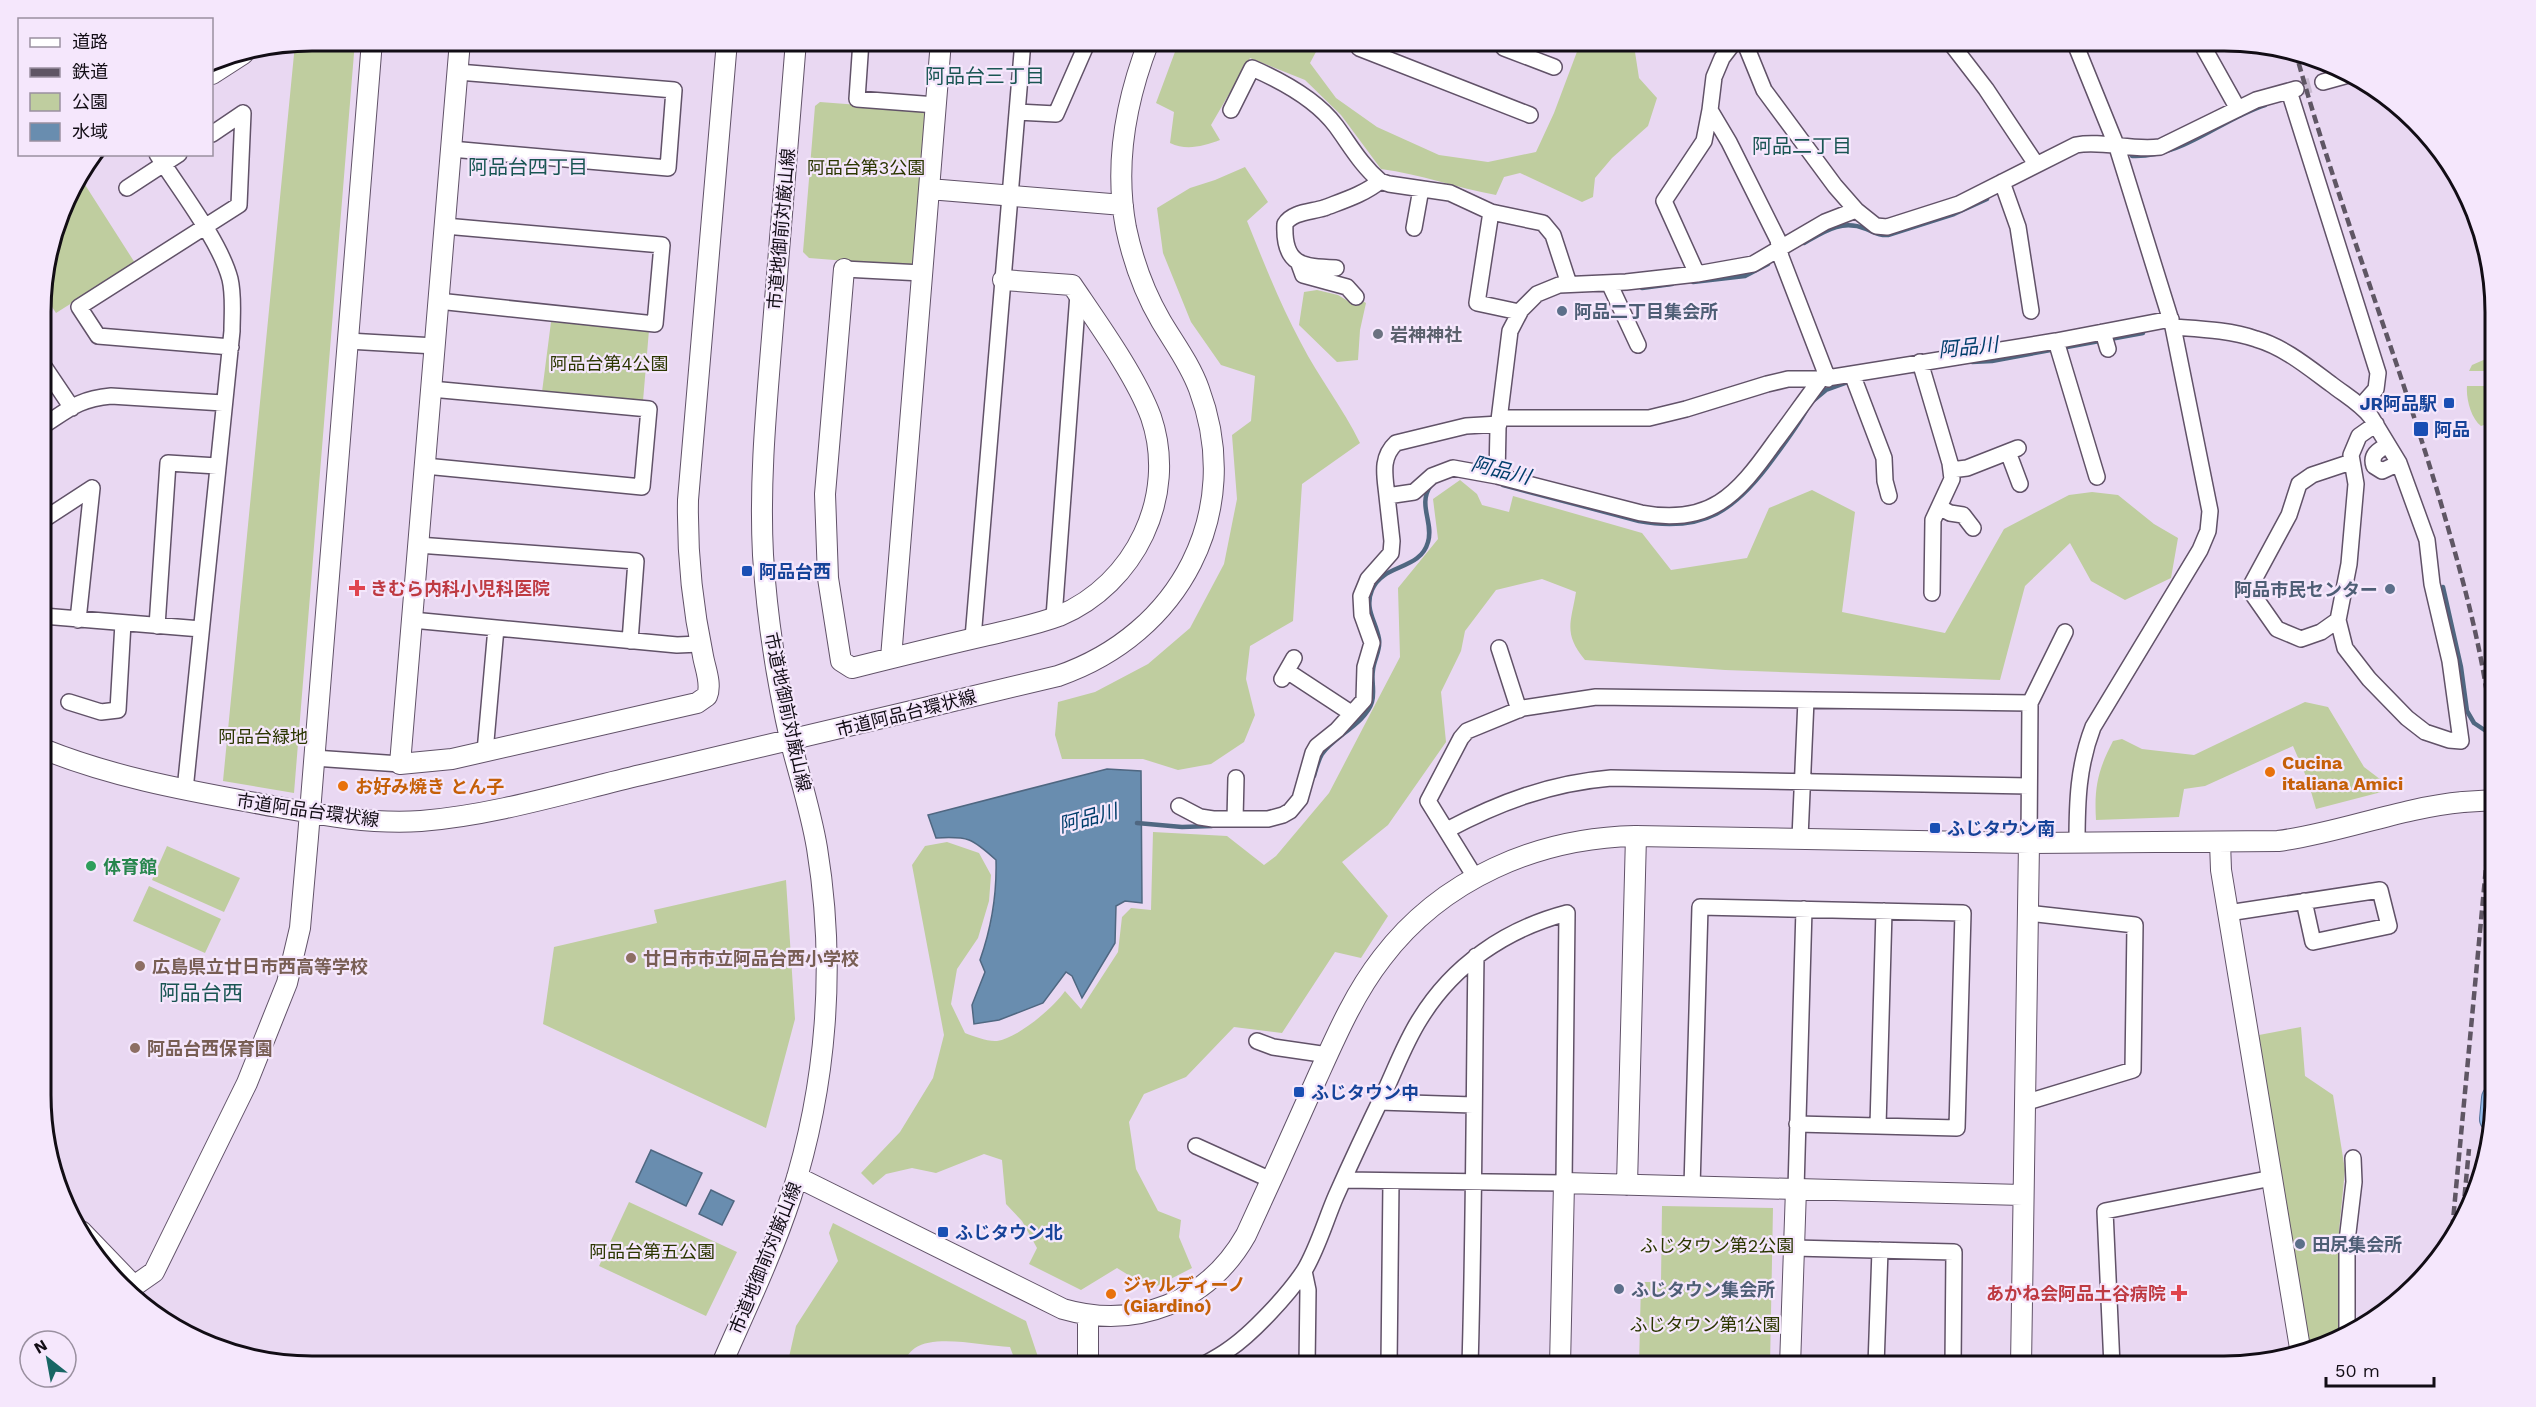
<svg xmlns="http://www.w3.org/2000/svg" width="2536" height="1407" viewBox="0 0 2536 1407" font-family="'Work Sans','Noto Sans JP',sans-serif">
<style>
.green{fill:#bfcd9f}
.water{fill:#698daf;stroke:#4f6781;stroke-width:1.5}
.lines{fill:none;stroke-linecap:round;stroke-linejoin:round}
.stream{stroke:#4f6781;stroke-width:4.5}
.minor-tunnel{stroke:#c9bad1;stroke-width:15;stroke-dasharray:15 8;stroke-linecap:butt}
.minor-casing{stroke:#615268;stroke-width:18}
.tertiary-casing{stroke:#615268;stroke-width:22}
.trunk-casing{stroke:#53729c;stroke-width:28}
.minor{stroke:#fff;stroke-width:15}
.tertiary{stroke:#fff;stroke-width:20}
.trunk{stroke:#92baea;stroke-width:26}
.rail{stroke:#5f5664;stroke-width:4.5;stroke-dasharray:9 4.5;stroke-linecap:butt}
.tertiary-bridge-casing{stroke:#615268;stroke-width:22;stroke-linecap:butt}
.tertiary-bridge{stroke:#fff;stroke-width:20}
.service-dot{fill:#5c6f8a;stroke:#f5e7fc;stroke-width:2}
.worship-dot{fill:#6b7280;stroke:#f5e7fc;stroke-width:2}
.transit-dot{fill:#1a4fb4;stroke:#f5e7fc;stroke-width:2}
.health-dot{fill:#e0444e;stroke:#f5e7fc;stroke-width:2}
.food-dot{fill:#e8710a;stroke:#f5e7fc;stroke-width:2}
.leisure-dot{fill:#2e9e5b;stroke:#f5e7fc;stroke-width:2}
.education-dot{fill:#8d6e63;stroke:#f5e7fc;stroke-width:2}
.labels{text-anchor:middle;dominant-baseline:central;stroke-width:4.5;stroke-linejoin:round;paint-order:stroke}
.park-label{font-size:18px;fill:#2b3600;stroke:#f5e7fc}
.street-label{font-size:18px;fill:#120d15;stroke:#f5e7fc}
.service-label{font-size:18px;font-weight:bold;fill:#4e5e75;stroke:#f5e7fc;text-anchor:start}
.worship-label{font-size:18px;font-weight:bold;fill:#5b616d;stroke:#f5e7fc;text-anchor:start}
.transit-label{font-size:18px;font-weight:bold;fill:#164399;stroke:#f5e7fc;text-anchor:start}
.health-label{font-size:18px;font-weight:bold;fill:#be3a42;stroke:#f5e7fc;text-anchor:start}
.food-label{font-size:18px;font-weight:bold;fill:#c56008;stroke:#f5e7fc;text-anchor:start}
.leisure-label{font-size:18px;font-weight:bold;fill:#27864d;stroke:#f5e7fc;text-anchor:start}
.education-label{font-size:18px;font-weight:bold;fill:#785e54;stroke:#f5e7fc;text-anchor:start}
.neighbourhood-label{font-size:20px;fill:#195553;stroke:#f5e7fc}
.water-label{font-size:20px;font-style:italic;fill:#003e6b;stroke:#f5e7fc}
.quarter-label{font-size:21px;fill:#195553;stroke:#f5e7fc}
.rim{fill:none;stroke:#120d15;stroke-width:3}
</style>
<rect width="100%" height="100%" fill="#e9d8f2"/>
<path class="green" d="M 312,41 L 355,41 L 294,793 L 223,781 L 295,44 Z
M 1179,41 L 1303,41 L 1317,50 L 1310,63 L 1336,98 L 1377,127 L 1439,155 L 1488,162 L 1536,152 L 1554,113 L 1581,41 L 1621,41 L 1635,52 L 1639,78 L 1657,98 L 1648,126 L 1612,158 L 1595,178 L 1593,197 L 1582,202 L 1520,173 L 1504,177 L 1496,195 C 1457,188 1420,174 1381,169 L 1341,115 L 1305,80 L 1250,58 L 1211,125 L 1220,140 C 1203,146 1187,151 1170,143 L 1174,112 L 1156,103 Z
M 820,102 L 924,110 L 928,115 L 915,262 L 910,266 L 809,258 L 803,252 L 815,106 Z
M 1245,167 L 1268,202 L 1247,221 C 1264,263 1280,304 1301,343 C 1319,378 1343,408 1360,443 L 1302,484 L 1293,621 L 1250,646 L 1246,679 L 1255,715 L 1244,742 L 1211,764 L 1178,770 L 1143,759 L 1062,759 L 1055,735 L 1058,702 L 1095,692 L 1148,664 L 1190,628 L 1224,564 L 1237,499 L 1232,435 L 1251,421 L 1255,376 L 1221,365 L 1191,322 L 1163,253 L 1157,208 L 1190,188 L 1215,180 Z
M 82,180 L 135,263 L 56,313 L 43,293 L 43,277 L 69,192 Z
M 1317,290 L 1338,295 L 1348,301 L 1356,297 L 1366,303 L 1360,330 L 1358,360 L 1337,362 L 1299,325 L 1304,292 Z
M 551,322 L 649,330 L 643,401 L 542,392 Z
M 2488,358 L 2495,360 L 2495,371 L 2469,371 L 2472,365 Z
M 2467,386 L 2495,386 L 2487,424 L 2481,426 C 2471,418 2466,399 2467,386 Z
M 1460,480 L 1477,494 L 1482,505 L 1509,512 L 1513,496 L 1642,533 L 1671,570 L 1747,558 L 1769,508 L 1812,490 L 1855,512 L 1842,612 L 1945,633 L 2004,529 L 2069,495 L 2092,492 L 2118,495 L 2154,524 L 2178,538 L 2171,578 L 2125,600 L 2091,581 L 2070,543 L 2025,586 L 2000,680 L 1725,670 L 1585,660 C 1563,633 1571,623 1576,592 L 1542,579 L 1496,590 L 1465,631 L 1461,651 L 1441,692 L 1446,742 L 1388,825 L 1342,862 L 1388,916 L 1361,958 L 1335,952 L 1282,1033 L 1234,1027 L 1186,1077 L 1144,1094 L 1129,1122 L 1136,1169 L 1158,1211 L 1181,1220 L 1179,1237 L 1192,1268 L 1151,1289 L 1117,1268 L 1081,1290 L 1029,1264 L 1037,1248 L 1022,1221 L 1006,1204 L 1002,1160 L 984,1154 L 936,1173 L 912,1168 L 886,1174 L 873,1185 L 861,1173 L 900,1132 L 933,1078 L 944,1035 L 912,865 L 925,846 L 947,842 L 979,853 L 991,875 L 989,901 L 978,938 L 957,969 L 951,1004 L 965,1033 C 973,1036 988,1042 997,1041 C 1018,1038 1053,1008 1065,991 L 1081,1009 L 1118,952 L 1122,917 L 1131,908 L 1151,910 L 1153,832 L 1227,836 L 1264,865 L 1276,856 L 1329,793 L 1400,657 L 1398,588 L 1438,539 L 1433,499 Z
M 2305,702 L 2328,707 L 2364,767 L 2393,789 L 2316,809 L 2308,781 L 2293,746 L 2205,786 L 2184,789 L 2179,817 L 2096,820 C 2094,787 2098,770 2113,741 L 2122,739 L 2142,749 L 2194,755 Z
M 167,846 L 240,878 L 224,912 L 152,880 Z
M 786,880 L 795,1019 L 766,1128 L 543,1024 L 554,947 L 657,923 L 654,910 Z
M 149,886 L 221,919 L 205,953 L 133,921 Z
M 2301,1027 L 2305,1076 L 2333,1095 L 2345,1170 L 2339,1231 L 2340,1320 L 2338,1337 L 2308,1346 L 2259,1035 Z
M 629,1202 L 737,1252 L 706,1316 L 599,1266 Z
M 1662,1206 L 1773,1208 L 1770,1366 L 1639,1366 L 1641,1282 L 1661,1282 Z
M 833,1223 L 1026,1321 L 1041,1366 L 1017,1366 L 1010,1347 C 984,1346 936,1334 915,1348 C 909,1352 904,1361 899,1366 L 787,1366 L 796,1326 L 838,1261 L 829,1233 Z"/>
<path class="water" d="M 1107,769 L 1141,771 L 1142,903 L 1125,901 L 1116,906 L 1115,943 L 1082,998 L 1072,976 L 1066,972 L 1043,1003 L 999,1020 L 974,1024 L 972,1005 L 985,972 L 980,960 C 992,926 997,896 996,860 C 972,838 968,836 936,838 L 928,815 Z
M 651,1150 L 702,1173 L 686,1206 L 636,1182 Z
M 711,1190 L 734,1201 L 722,1225 L 699,1214 Z"/>
<g class="lines">
<path class="stream" d="M 2132,156 C 2182,158 2219,120 2265,105
M 1804,243 C 1825,231 1842,219 1866,229 C 1874,232 1879,236 1888,235 L 1954,214 L 1987,199
M 1693,282 L 1745,276 L 1768,264
M 1642,288 L 1672,284
M 1972,362 L 1992,361 L 2143,333
M 1814,400 L 1826,390 L 1851,381
M 1503,485 L 1639,521 C 1704,533 1736,510 1773,459 C 1785,443 1797,427 1807,409
M 2443,587 L 2461,667 L 2467,711 L 2474,723 L 2495,737
M 1314,776 C 1316,769 1318,761 1322,754 C 1333,737 1366,723 1372,702 C 1375,691 1371,680 1373,670 C 1374,659 1381,650 1379,639 C 1376,621 1364,609 1372,590 C 1383,563 1420,571 1428,542 C 1434,522 1417,505 1431,485
M 1137,823 L 1182,827 L 1212,826"/>
<path class="minor-tunnel" d="M 2296,89 L 2323,82"/>
<defs>
<path id="minor" d="M 861,41 L 857,99 L 936,105
M 1356,41 L 1359,48 L 1530,115
M 1493,41 L 1501,44 L 1504,48 L 1554,67
M 1735,41 L 1722,58 L 1714,77 L 1710,110 L 1729,142 L 1778,240 L 1781,257 L 1828,379
M 1744,41 L 1764,90 L 1835,186 L 1856,210
M 1949,41 L 1986,89 L 2036,164
M 2074,41 L 2117,147 L 2173,327 L 2210,511 L 2208,531 L 2200,550 L 2093,727 C 2078,766 2077,802 2077,843
M 2200,41 L 2238,109
M 2323,82 L 2352,74
M 2289,91 L 2378,373 L 2376,389 L 2361,406
M 1231,110 L 1252,68 C 1282,81 1316,99 1336,126 C 1350,145 1361,165 1380,181
M 1017,112 L 1056,114 L 1088,41
M 212,134 L 243,113
M 451,149 L 668,168 L 674,90 L 458,72
M 157,154 C 179,189 220,241 230,279 C 234,296 232,314 232,331 L 185,790
M 2002,182 L 2018,227 L 2031,311
M 127,188 L 179,154
M 1491,212 L 1477,303 L 1519,312
M 1414,228 L 1421,189
M 1299,264 L 1303,275 L 1347,287 L 1356,297
M 1336,268 C 1302,267 1283,265 1285,224 C 1292,212 1311,212 1324,208 C 1342,201 1365,194 1380,181 L 1389,184 L 1450,193 L 1491,212 L 1543,223 L 1553,235 L 1569,284
M 844,269 L 922,273
M 1697,274 L 1664,201 L 1704,141 L 1710,110
M 1609,283 L 1638,345
M 438,301 L 655,324 L 662,245 L 445,226
M 2173,327 C 2200,329 2230,330 2256,339 C 2284,347 2308,367 2331,384 C 2345,395 2360,403 2371,417 L 2399,463 L 2427,540 L 2432,584 L 2450,661 L 2461,741 L 2449,740 L 2425,732 L 2407,718 L 2369,679 L 2345,648 L 2338,620 L 2349,564 L 2356,484 L 2351,455 L 2359,436 L 2376,424
M 2103,332 L 2108,349
M 348,341 L 435,346
M 2056,341 L 2097,477
M 231,347 L 98,336 L 79,307 L 239,205 L 243,113
M 1920,362 L 1950,463 L 1952,479 L 1933,520 L 1932,593
M 43,365 L 72,408
M 1852,374 L 1884,458 L 1885,481 L 1889,496
M 1500,418 L 1649,418 L 1686,409 L 1767,384 L 1788,379 L 1821,379
M 43,426 C 69,409 79,399 111,396 L 223,403
M 2388,445 C 2379,450 2370,454 2374,466 L 2382,471 L 2399,463
M 2008,452 L 2020,484
M 425,466 L 642,487 L 649,409 L 431,389
M 1951,470 L 1967,468 L 2018,448
M 1497,476 L 1498,428 L 1510,331 L 1521,310 L 1537,294 L 1559,285 L 1626,282 L 1697,274 L 1753,264 L 1825,222 L 1856,210 L 1876,226 L 1887,227 L 1959,204 L 2076,145 C 2103,140 2131,151 2160,147 L 2256,100 L 2296,89
M 1387,496 C 1385,476 1380,458 1396,443 L 1466,426 L 1499,424
M 1939,507 L 1950,513 L 1963,515 L 1973,528
M 43,520 L 92,488
M 418,545 L 636,561 L 630,641
M 43,616 L 201,629
M 1054,617 L 1078,294
M 78,620 L 92,488
M 412,620 L 677,645 L 700,644
M 2338,620 L 2321,632 L 2301,639 L 2277,629 L 2249,589 L 2289,515 L 2299,484 L 2312,475 L 2351,462
M 157,626 L 168,463 L 217,466
M 973,638 L 1023,41
M 1499,648 L 1519,710
M 1287,671 L 1351,713
M 1282,679 L 1294,658
M 69,702 L 101,712 L 118,710 L 123,623
M 485,752 L 496,628
M 314,758 L 400,764
M 1179,806 L 1200,817 L 1213,819 L 1268,819 L 1283,815 L 1290,811 L 1300,799 L 1313,753 L 1317,746 L 1337,730 L 1364,700 L 1365,667 L 1372,643 L 1362,615 L 1361,596 L 1368,579 L 1391,553 L 1392,541 L 1387,496 L 1414,492 L 1432,476 L 1453,468 L 1497,476 L 1641,513 C 1710,526 1737,495 1774,443 C 1790,422 1805,400 1821,379 L 2056,341 L 2171,319
M 1235,819 L 1236,778
M 1447,830 C 1500,802 1551,783 1611,778 L 2029,786
M 1800,838 L 1806,700
M 2029,843 L 2030,703 L 2065,632
M 1475,877 L 1428,801 L 1461,738 L 1467,731 L 1523,708 L 1596,697 L 2030,703
M 2228,913 L 2380,890 L 2389,926 L 2313,942 L 2304,901
M 1257,1041 L 1273,1047 L 1328,1055
M 1379,1102 L 1473,1105
M 2024,1103 L 2133,1070 L 2135,925 L 2028,913
M 1878,1126 L 1884,911
M 1196,1146 L 1271,1180
M 1692,1187 L 1700,907 L 1963,913 L 1957,1128 L 1797,1124
M 1796,1189 L 1804,909
M 1794,1248 L 1954,1252 L 1953,1366
M 1304,1271 L 1308,1290 L 1307,1366
M 2347,1334 L 2347,1241 L 2354,1182 L 2353,1158
M 1201,1366 C 1210,1361 1220,1356 1228,1350 C 1252,1334 1288,1295 1304,1271 C 1317,1250 1326,1219 1336,1196 C 1352,1160 1369,1124 1386,1089 C 1397,1065 1406,1041 1420,1019 C 1453,965 1506,929 1567,913 L 1564,1183 L 1344,1180
M 1389,1366 L 1391,1181
M 1470,1366 C 1474,1229 1474,1093 1476,956
M 1876,1366 L 1880,1250
M 2112,1366 L 2105,1211 L 2272,1178"/>
<path id="tertiary" d="M 460,41 L 400,764 L 452,759 L 697,703 L 707,696 C 712,684 705,668 703,656 C 692,604 687,553 688,500 L 727,41
M 212,74 L 243,54
M 929,189 L 1123,205
M 844,269 L 825,494 L 828,578 L 841,661 L 852,668 C 896,657 940,646 984,636 C 1009,630 1035,625 1059,616 C 1135,584 1178,496 1151,417 C 1136,376 1097,322 1072,285 L 1003,280
M 891,658 L 941,41
M 43,749 C 110,776 179,789 250,802 C 307,812 363,825 421,821 C 495,815 569,792 641,775 C 780,743 919,709 1058,676 C 1180,634 1245,512 1199,389 C 1190,364 1174,343 1161,321 C 1144,292 1133,261 1126,228 C 1114,164 1126,100 1149,41
M 2220,842 L 2221,870 L 2300,1348
M 797,1177 L 1063,1309 C 1136,1330 1208,1302 1246,1235 C 1270,1183 1294,1130 1317,1078 C 1336,1036 1354,994 1382,958 C 1442,879 1537,838 1635,836 L 2029,843 L 2278,841 C 2340,833 2399,808 2463,802
M 1627,1185 L 1636,836
M 81,1231 L 134,1286 L 154,1272 L 247,1083 L 287,983 L 300,928 L 308,837 L 372,41
M 721,1366 C 745,1311 772,1255 791,1197 C 827,1085 836,964 817,848 C 811,812 800,778 791,743 C 777,682 767,618 763,555 C 759,478 767,401 773,325 C 781,230 788,135 796,41
M 1088,1366 L 1088,1315
M 1560,1366 L 1564,1183 L 2022,1195
M 1790,1366 L 1796,1189
M 2021,1366 L 2029,843"/>
<path id="trunk" d="M 2493,1119 L 2495,1098"/>
</defs>
<use href="#minor" class="minor-casing"/>
<use href="#tertiary" class="tertiary-casing"/>
<use href="#trunk" class="trunk-casing"/>
<use href="#minor" class="minor"/>
<use href="#tertiary" class="tertiary"/>
<use href="#trunk" class="trunk"/>
<path class="rail" d="M 2295,50 C 2337,202 2395,349 2440,500 C 2466,589 2491,679 2495,771
M 2487,958 L 2495,865
M 2462,1223 L 2469,1149
M 2451,1242 L 2495,771"/>
<defs>
<path id="tertiary-bridge" d="M 2463,802 L 2495,800"/>
</defs>
<use href="#tertiary-bridge" class="tertiary-bridge-casing"/>
<use href="#tertiary-bridge" class="tertiary-bridge"/>
</g>
<g class="service-dot">
<circle cx="1562" cy="311" r="6"/>
<circle cx="2390" cy="589" r="6"/>
<circle cx="2300" cy="1244" r="6"/>
<circle cx="1619" cy="1289" r="6"/>
</g>
<circle class="worship-dot" cx="1378" cy="334" r="6"/>
<g class="transit-dot">
<rect x="2443" y="397" width="12" height="12" rx="3"/>
<rect x="2413" y="421" width="16" height="16" rx="3"/>
<rect x="741" y="565" width="12" height="12" rx="3"/>
<rect x="1929" y="822" width="12" height="12" rx="3"/>
<rect x="1293" y="1086" width="12" height="12" rx="3"/>
<rect x="937" y="1226" width="12" height="12" rx="3"/>
</g>
<g class="health-dot">
<path d="M354 579h6v6h6v6h-6v6h-6v-6h-6v-6h6z"/>
<path d="M2176 1284h6v6h6v6h-6v6h-6v-6h-6v-6h6z"/>
</g>
<g class="food-dot">
<circle cx="2270" cy="772" r="6"/>
<circle cx="343" cy="786" r="6"/>
<circle cx="1111" cy="1294" r="6"/>
</g>
<circle class="leisure-dot" cx="91" cy="866" r="6"/>
<g class="education-dot">
<circle cx="631" cy="958" r="6"/>
<circle cx="140" cy="966" r="6"/>
<circle cx="135" cy="1048" r="6"/>
</g>
<g class="labels">
<g class="park-label">
<text x="866" y="167">阿品台第3公園</text>
<text x="609" y="363">阿品台第4公園</text>
<text x="263" y="736">阿品台緑地</text>
<text x="1717" y="1245">ふじタウン第2公園</text>
<text x="652" y="1251">阿品台第五公園</text>
<text x="1705" y="1324">ふじタウン第1公園</text>
</g>
<g class="street-label">
<text transform="translate(781 229) rotate(-85)">市道地御前対厳山線</text>
<text transform="translate(788 712) rotate(78)">市道地御前対厳山線</text>
<text transform="translate(906 713) rotate(-14)">市道阿品台環状線</text>
<text transform="translate(308 810) rotate(8)">市道阿品台環状線</text>
<text transform="translate(765 1258) rotate(-68)">市道地御前対厳山線</text>
</g>
<g class="service-label">
<text x="1574" y="311">阿品二丁目集会所</text>
<text x="2378" y="589" text-anchor="end">阿品市民センター</text>
<text x="2312" y="1244">田尻集会所</text>
<text x="1631" y="1289">ふじタウン集会所</text>
</g>
<g class="worship-label">
<text x="1390" y="334">岩神神社</text>
</g>
<g class="transit-label">
<text x="2437" y="403" text-anchor="end">JR阿品駅</text>
<text x="2434" y="429">阿品</text>
<text x="759" y="571">阿品台西</text>
<text x="1947" y="828">ふじタウン南</text>
<text x="1311" y="1092">ふじタウン中</text>
<text x="955" y="1232">ふじタウン北</text>
</g>
<g class="health-label">
<text x="370" y="588">きむら内科小児科医院</text>
<text x="2166" y="1293" text-anchor="end">あかね会阿品土谷病院</text>
</g>
<g class="food-label">
<text x="2282" y="762">Cucina<tspan x="2282" dy="21">italiana Amici</tspan></text>
<text x="355" y="786">お好み焼き とん子</text>
<text x="1123" y="1284">ジャルディーノ<tspan x="1123" dy="21">(Giardino)</tspan></text>
</g>
<g class="leisure-label">
<text x="103" y="866">体育館</text>
</g>
<g class="education-label">
<text x="643" y="958">廿日市市立阿品台西小学校</text>
<text x="152" y="966">広島県立廿日市西高等学校</text>
<text x="147" y="1048">阿品台西保育園</text>
</g>
<g class="neighbourhood-label">
<text x="985" y="76">阿品台三丁目</text>
<text x="1802" y="146">阿品二丁目</text>
<text x="528" y="167">阿品台四丁目</text>
</g>
<g class="water-label">
<text transform="translate(1968 347) rotate(-6)">阿品川</text>
<text transform="translate(1501 470) rotate(14)">阿品川</text>
<text transform="translate(1088 818) rotate(-15)">阿品川</text>
</g>
<g class="quarter-label">
<text x="201" y="992">阿品台西</text>
</g>
</g>
<path d="M0 0H2536V1407H0ZM312 51H2224A261 261 0 0 1 2485 312V1095A261 261 0 0 1 2224 1356H312A261 261 0 0 1 51 1095V312A261 261 0 0 1 312 51Z" fill="#f5e7fc" fill-rule="evenodd"/>
<path class="rim" d="M312 51H2224A261 261 0 0 1 2485 312V1095A261 261 0 0 1 2224 1356H312A261 261 0 0 1 51 1095V312A261 261 0 0 1 312 51Z"/>
<rect x="18" y="18" width="195" height="138" fill="#f5e7fc" stroke="#9a90a0" stroke-width="1.5"/>
<rect x="30" y="38" width="30" height="9" fill="#ffffff" stroke="#9a90a0" stroke-width="1.5"/>
<text x="72" y="48" font-size="18" fill="#120d15">道路</text>
<rect x="30" y="68" width="30" height="9" fill="#5f5664" stroke="#9a90a0" stroke-width="1.5"/>
<text x="72" y="78" font-size="18" fill="#120d15">鉄道</text>
<rect x="30" y="93" width="30" height="18" fill="#bfcd9f" stroke="#9a90a0" stroke-width="1.5"/>
<text x="72" y="108" font-size="18" fill="#120d15">公園</text>
<rect x="30" y="123" width="30" height="18" fill="#698daf" stroke="#9a90a0" stroke-width="1.5"/>
<text x="72" y="138" font-size="18" fill="#120d15">水域</text>
<g transform="translate(48 1359) rotate(329)"><circle r="28" fill="#f5e7fc" stroke="#9a90a0" stroke-width="1.5"/>
<path d="M0-4.5L10 22L0 15L-10 22Z" fill="#186664"/>
<text y="-9" font-size="16" font-weight="bold" text-anchor="middle" fill="#120d15">N</text>
</g>
<path d="M2326 1377v9h108v-9" fill="none" stroke="#120d15" stroke-width="3"/>
<text x="2335" y="1377" font-size="18" fill="#120d15" stroke="#f5e7fc" stroke-width="4.5" paint-order="stroke">50 m</text>
</svg>
